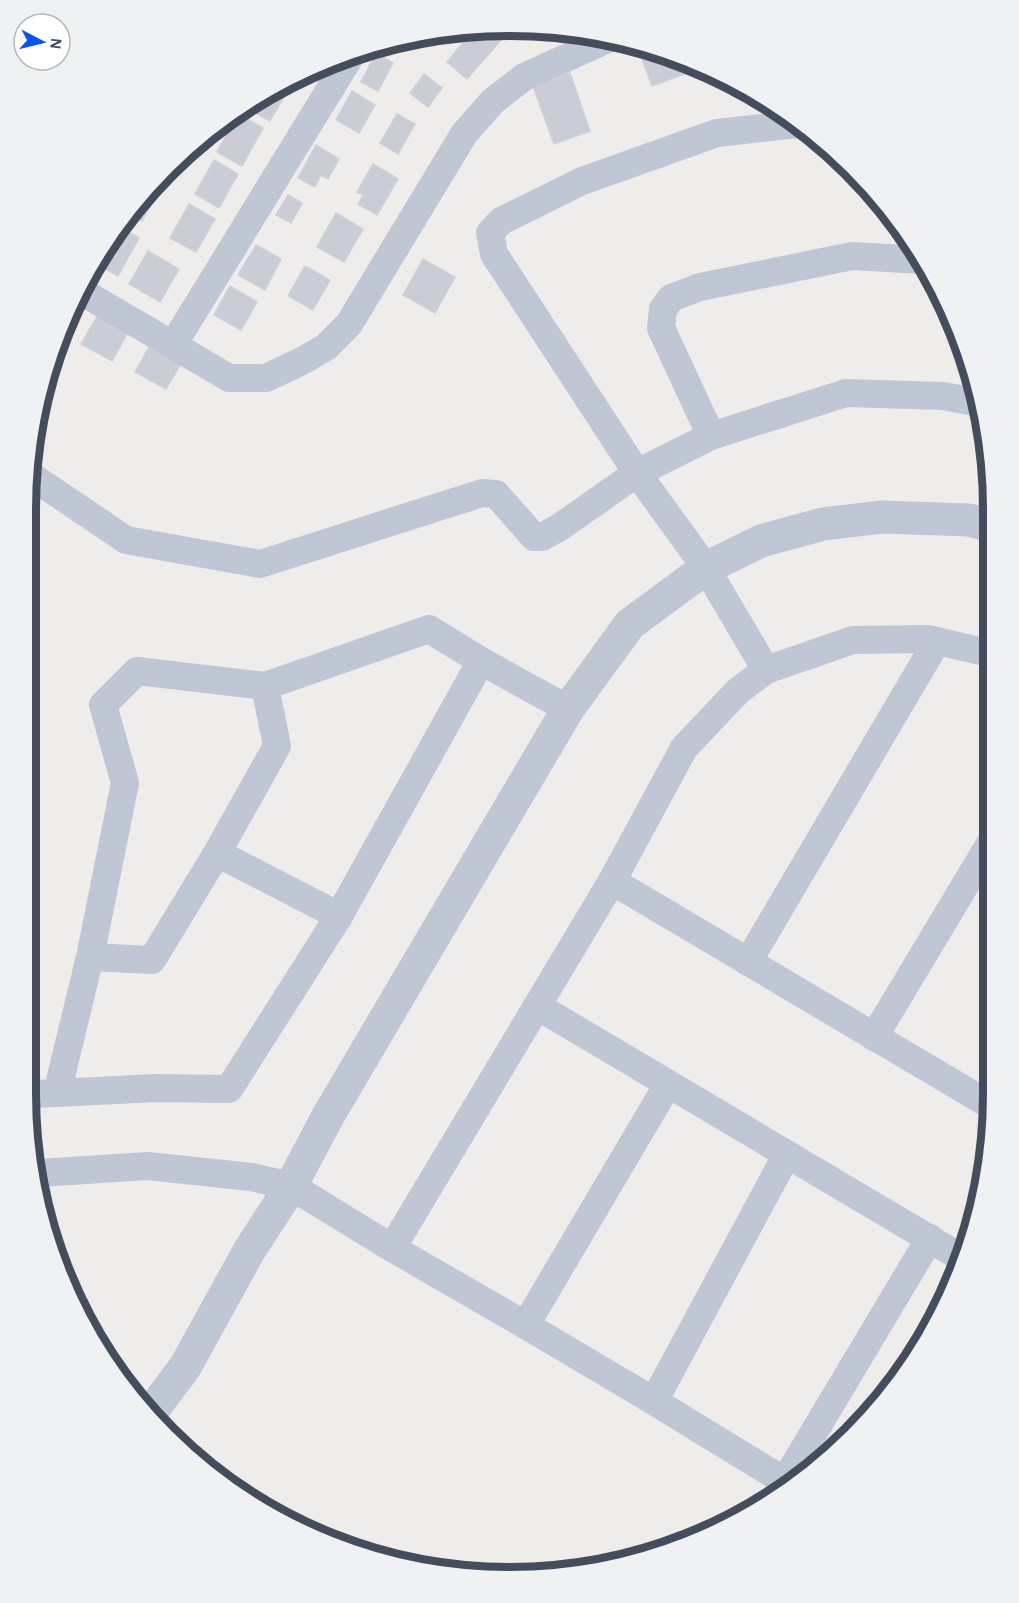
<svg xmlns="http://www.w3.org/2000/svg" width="1019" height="1603" font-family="'Alegreya Sans',sans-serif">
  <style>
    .building { fill: #cacdd5; stroke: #cfd1d9; stroke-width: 1.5 }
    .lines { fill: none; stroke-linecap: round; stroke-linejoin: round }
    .minor { stroke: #bec7d3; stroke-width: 28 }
    .tertiary { stroke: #bec7d3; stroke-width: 33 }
    .rim { fill: none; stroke: #434d5b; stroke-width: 8 }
  </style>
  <rect width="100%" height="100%" fill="#efecec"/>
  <g class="building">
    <polygon points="476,27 485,27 501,40 467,79 447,62"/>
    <polygon points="412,37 408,45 399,40"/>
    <polygon points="637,45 665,51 682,59 687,73 652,86"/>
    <polygon points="376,53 393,63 378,91 361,82"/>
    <polygon points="570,73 590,131 554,144 533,86"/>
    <polygon points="424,74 442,88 428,107 410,93"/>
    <polygon points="282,84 289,88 270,121 245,107"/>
    <polygon points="352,91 375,105 359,133 336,120"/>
    <polygon points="238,114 263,128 242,166 217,152"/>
    <polygon points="397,114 415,124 398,154 380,143"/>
    <polygon points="316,145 339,159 328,179 321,175 315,187 298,178"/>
    <polygon points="214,160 238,174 219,208 195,194"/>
    <polygon points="373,164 398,179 377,215 358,204 363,195 357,192"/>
    <polygon points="153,183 161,187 142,221 130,214 145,191"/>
    <polygon points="288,195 302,203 291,223 276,215"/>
    <polygon points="189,204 215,219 196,252 170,238"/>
    <polygon points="336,213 363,229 344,262 317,247"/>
    <polygon points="121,227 139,238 118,276 96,264"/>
    <polygon points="256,245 281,259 265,290 238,275"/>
    <polygon points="148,251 179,269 160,302 129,284"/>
    <polygon points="423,259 455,277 435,313 403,295"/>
    <polygon points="305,266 330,280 313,310 288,296"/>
    <polygon points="230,286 257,302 241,330 214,315"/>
    <polygon points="98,315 128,332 112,361 81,344"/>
    <polygon points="152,342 183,360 166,389 135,372"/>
  </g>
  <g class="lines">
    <g class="minor">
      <polyline points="79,290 229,378 266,378 302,361 326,347 349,324 464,134 493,101 524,77 610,38"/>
      <polyline points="173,345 351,55"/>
      <polyline points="711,436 661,328 663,309 671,298 700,287 852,256 922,260"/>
      <polyline points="30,475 126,540 260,564 482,493 496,494 534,537 542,537 560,527 637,473 711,436 846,393 943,396 980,403"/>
      <polyline points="766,670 706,568 637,473 494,254 490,233 501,221 582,181 717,133 798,124"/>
      <polyline points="217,853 277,746 265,686"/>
      <polyline points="612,881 990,1105"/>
      <polyline points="90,957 152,960 217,853 339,916"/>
      <polyline points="748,962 937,641"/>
      <polyline points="537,1006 962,1258"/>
      <polyline points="874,1037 991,842"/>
      <polyline points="668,1084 531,1316 527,1326 647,1397 659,1392 787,1154"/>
      <polyline points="57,1093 155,1088 229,1089 339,916 481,661"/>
      <polyline points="26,1094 57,1093 90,957 125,783 103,705 137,671 265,686 429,629 481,661 568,709"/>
      <polyline points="39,1173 148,1166 251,1177 291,1186 392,1248 527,1326"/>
      <polyline points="392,1248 612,881 684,748 738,691 766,670 853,640 929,639 992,654"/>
      <polyline points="647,1397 791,1485"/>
      <polyline points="791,1485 789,1474 930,1238"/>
    </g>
    <polyline class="tertiary" points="152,1411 185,1367 249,1251 291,1186 328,1116 568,709 630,624 706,568 761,541 823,524 882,517 969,520 992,526"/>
  </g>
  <path d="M0 0H1019V1603H0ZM509 36H510A473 473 0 0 1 983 509V1094A473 473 0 0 1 510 1567H509A473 473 0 0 1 36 1094V509A473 473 0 0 1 509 36Z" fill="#f0f1f2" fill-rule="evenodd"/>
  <path class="rim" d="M509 36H510A473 473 0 0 1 983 509V1094A473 473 0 0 1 510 1567H509A473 473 0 0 1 36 1094V509A473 473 0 0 1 509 36Z"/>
  <g transform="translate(42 42) rotate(97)"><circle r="28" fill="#ffffff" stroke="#b4b8bd" stroke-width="1.5"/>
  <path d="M0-4.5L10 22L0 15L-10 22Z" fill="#0755ed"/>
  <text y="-9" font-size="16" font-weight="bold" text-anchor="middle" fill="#434d5b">N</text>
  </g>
</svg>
